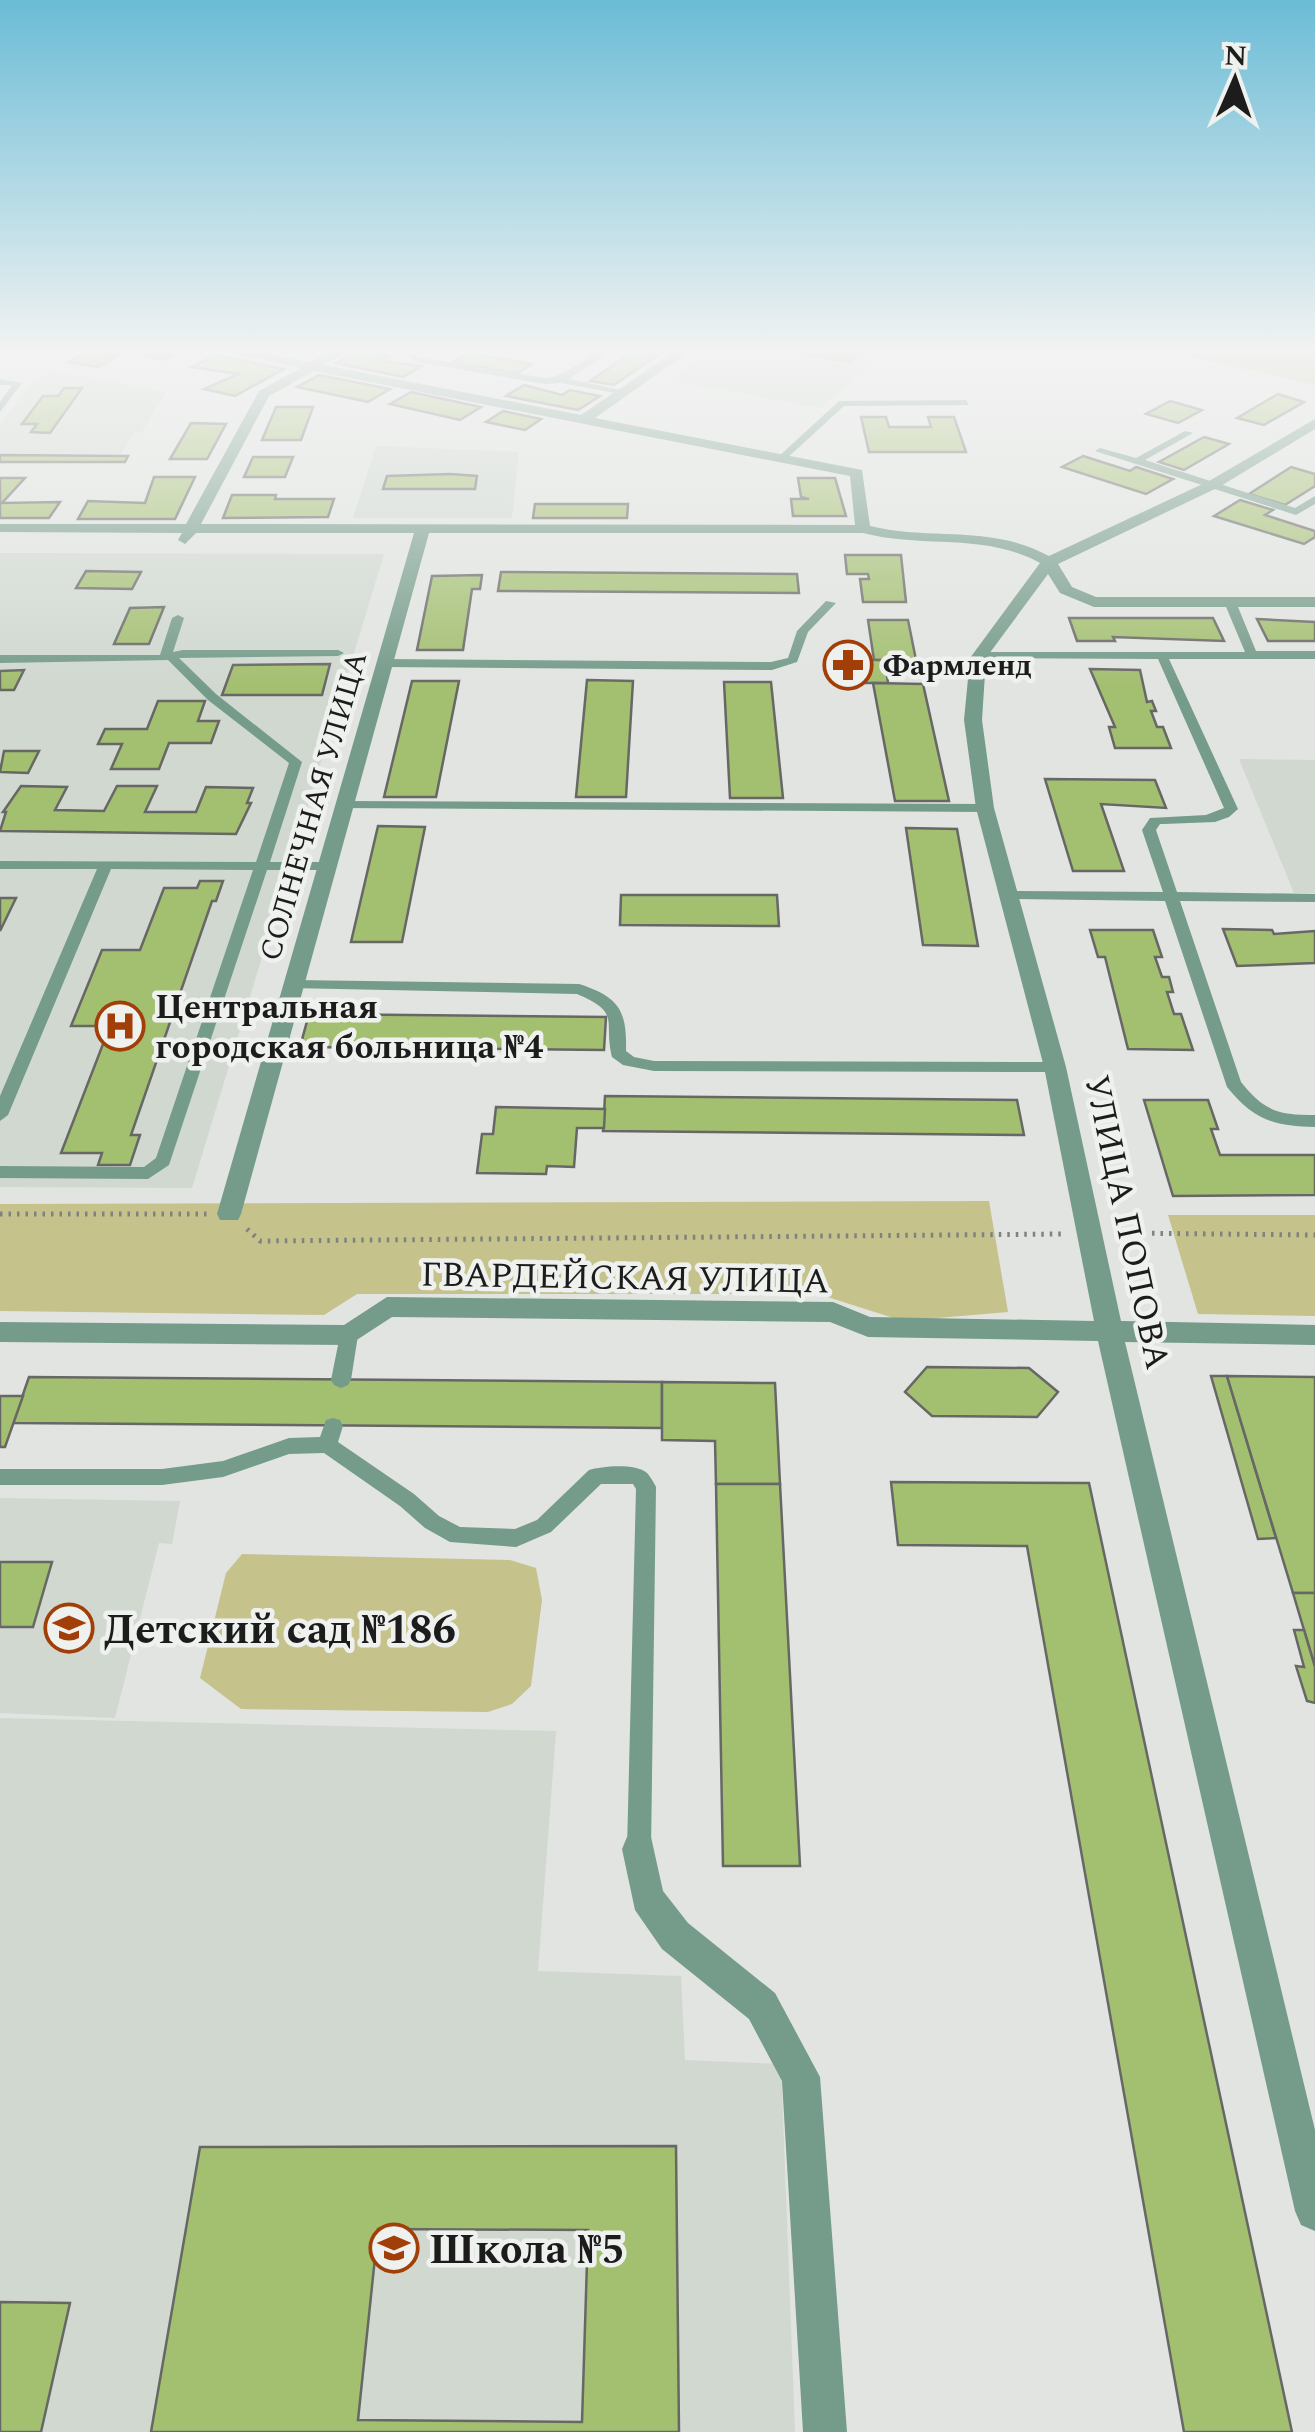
<svg xmlns="http://www.w3.org/2000/svg" width="1315" height="2432" font-family="Spectral,serif">
  <style>
    .built { fill: #d0d8d0 }
    .green { fill: #c6c28b }
    .building { fill: #a3bf70; stroke: #676865; stroke-width: 2.5; fill-rule: evenodd }
    .lines { fill: none; stroke-linecap: round; stroke-linejoin: round }
    .path { stroke: #808280; stroke-width: 5; stroke-dasharray: 2.5 6; stroke-linecap: butt }
    .service { fill: #759b8a; fill-rule: evenodd }
    .minor { fill: #759b8a; fill-rule: evenodd }
    .labels { text-anchor: middle; stroke-width: 9; stroke-linejoin: round; paint-order: stroke }
    .far-poi-label { font-size: 30px; font-weight: bold; fill: #1b1c1b; stroke: #eef1ee; text-anchor: start }
    .far-street-label { font-size: 30px; fill: #1b1c1b; stroke: #eef1ee }
    .poi-label { font-size: 35px; font-weight: bold; fill: #1b1c1b; stroke: #eef1ee; text-anchor: start }
    .street-label { font-size: 35px; fill: #1b1c1b; stroke: #eef1ee }
    .near-poi-label { font-size: 42px; font-weight: bold; fill: #1b1c1b; stroke: #eef1ee; text-anchor: start }
  </style>
  <rect width="100%" height="100%" fill="#e1e4e1"/>
  <g class="built">
    <polygon points="713,348 891,348 820,408 669,380"/>
    <polygon points="52,371 166,392 141,433 134,433 121,454 0,454 0,424 34,380"/>
    <polygon points="376,446 519,452 512,518 353,518"/>
    <polygon points="0,553 384,554 192,1188 0,1187"/>
    <polygon points="1239,759 1315,760 1315,893 1294,893"/>
    <polygon points="0,1498 180,1501 172,1544 159,1543 115,1718 0,1713"/>
    <polygon points="0,1718 556,1731 538,1971 681,1976 685,2060 781,2064 795,2432 0,2432"/>
  </g>
  <g class="green">
    <polygon points="1121,348 1315,348 1315,385 1166,351"/>
    <polygon points="989,1201 1008,1312 903,1321 818,1294 357,1294 324,1315 0,1311 0,1204"/>
    <polygon points="1168,1215 1315,1215 1315,1316 1198,1314"/>
    <polygon points="242,1554 510,1560 536,1568 542,1600 531,1686 512,1704 488,1712 241,1709 200,1678 226,1573"/>
  </g>
  <g class="building">
    <polygon points="96,348 179,348 185,349 164,360 125,351 98,367 68,362"/>
    <polygon points="764,348 834,348 861,352 849,362"/>
    <polygon points="361,350 391,356 382,361 422,366 403,377 336,363"/>
    <polygon points="634,351 658,355 614,385 590,381"/>
    <polygon points="470,353 532,364 516,374 453,362"/>
    <polygon points="215,355 284,369 235,396 204,389 238,374 192,367"/>
    <polygon points="319,375 390,389 368,402 297,387"/>
    <polygon points="524,385 562,395 570,390 600,396 578,410 506,396"/>
    <polygon points="64,388 82,388 50,433 31,432 37,424 22,424 43,396 58,396"/>
    <polygon points="411,392 481,407 460,420 390,404"/>
    <polygon points="1278,394 1304,402 1264,425 1237,418"/>
    <polygon points="1170,401 1202,410 1178,423 1146,414"/>
    <polygon points="276,407 313,407 301,440 262,440"/>
    <polygon points="503,411 541,419 525,430 486,422"/>
    <polygon points="861,417 886,417 889,427 931,427 928,417 954,417 966,452 869,452"/>
    <polygon points="191,423 226,424 207,459 170,459"/>
    <polygon points="1204,437 1229,444 1184,470 1159,462"/>
    <polygon points="0,455 128,456 125,462 0,462"/>
    <polygon points="1083,456 1130,471 1136,467 1173,479 1146,494 1062,467"/>
    <polygon points="253,457 293,457 285,477 244,477"/>
    <polygon points="1291,467 1315,474 1315,486 1285,505 1249,494"/>
    <polygon points="451,474 477,476 475,489 383,489 387,476"/>
    <polygon points="154,477 195,477 175,519 78,519 88,501 145,503"/>
    <polygon points="0,478 25,478 2,503 60,502 49,518 0,518"/>
    <polygon points="798,478 835,478 846,516 793,516 791,499 809,499 801,497"/>
    <polygon points="232,495 276,495 275,499 334,499 328,517 223,518"/>
    <polygon points="1240,500 1273,510 1265,515 1315,531 1315,537 1304,544 1214,516"/>
    <polygon points="535,504 628,504 627,518 533,518"/>
    <polygon points="845,555 901,555 906,602 863,602 860,579 869,579 868,574 847,574"/>
    <polygon points="86,571 141,572 132,589 76,588"/>
    <polygon points="501,572 797,574 799,593 498,591"/>
    <polygon points="482,575 480,589 472,589 463,650 417,650 432,576"/>
    <polygon points="164,607 149,644 114,644 130,608"/>
    <polygon points="1069,618 1213,618 1224,641 1113,637 1115,641 1077,641"/>
    <polygon points="1257,619 1315,622 1315,641 1268,641"/>
    <polygon points="868,620 908,620 916,660 874,660"/>
    <polygon points="838,660 885,660 888,683 841,683"/>
    <polygon points="330,664 322,695 222,695 233,665"/>
    <polygon points="1090,669 1140,670 1147,702 1152,701 1156,711 1151,711 1157,727 1163,727 1171,748 1115,748 1109,727 1115,727"/>
    <polygon points="24,670 14,690 0,690 0,671"/>
    <polygon points="587,680 633,681 626,797 576,797"/>
    <polygon points="412,681 459,681 436,797 384,797"/>
    <polygon points="724,682 771,682 783,798 730,798"/>
    <polygon points="873,683 923,684 949,801 895,801"/>
    <polygon points="158,701 205,701 198,721 219,721 211,743 169,743 159,769 111,769 122,744 98,744 105,729 147,729"/>
    <polygon points="4,751 39,751 28,773 0,772"/>
    <polygon points="1045,779 1155,780 1166,808 1101,804 1124,871 1073,871"/>
    <polygon points="21,786 67,787 55,810 104,811 117,786 157,786 145,812 196,812 206,787 253,788 247,803 251,803 236,834 0,831 6,812 3,812"/>
    <polygon points="378,826 425,827 402,942 351,942"/>
    <polygon points="906,828 957,829 978,946 923,945"/>
    <polygon points="200,881 223,881 216,901 212,901 131,1135 140,1135 130,1165 98,1165 102,1153 61,1153 110,1026 71,1026 102,950 140,950 164,888 197,888"/>
    <polygon points="621,895 777,895 779,926 620,925"/>
    <polygon points="0,898 16,898 0,931"/>
    <polygon points="1223,929 1272,930 1274,934 1315,931 1315,963 1237,966"/>
    <polygon points="1090,930 1153,930 1162,957 1155,957 1162,977 1169,977 1173,992 1167,992 1174,1014 1181,1014 1193,1050 1128,1049 1105,957 1098,957"/>
    <polygon points="309,1014 606,1017 604,1050 300,1047"/>
    <polygon points="605,1096 1017,1100 1024,1135 603,1131"/>
    <polygon points="1144,1100 1208,1100 1218,1129 1211,1129 1220,1155 1315,1155 1315,1195 1173,1196"/>
    <polygon points="496,1107 605,1109 604,1128 577,1128 574,1167 547,1166 546,1174 477,1173 482,1134 493,1134"/>
    <polygon points="927,1367 1029,1368 1058,1392 1037,1417 932,1416 905,1392"/>
    <polygon points="1211,1376 1227,1376 1276,1538 1258,1539"/>
    <polygon points="1227,1376 1315,1377 1315,1593 1293,1593"/>
    <polygon points="29,1377 662,1382 662,1428 13,1423"/>
    <polygon points="662,1382 775,1383 780,1484 716,1484 715,1441 662,1440"/>
    <polygon points="0,1396 23,1396 5,1447 0,1447"/>
    <polygon points="891,1482 1089,1483 1292,2432 1184,2432 1027,1546 898,1545"/>
    <polygon points="716,1484 780,1484 800,1866 723,1866"/>
    <polygon points="0,1562 52,1562 33,1627 0,1627"/>
    <polygon points="1293,1593 1315,1593 1315,1667"/>
    <polygon points="1294,1630 1304,1630 1315,1667 1315,1703 1307,1701 1296,1666 1304,1667"/>
    <path d="M676 2146 679 2432H151L200 2147ZM378 2229 588 2230 582 2422 358 2420Z"/>
    <polygon points="0,2302 70,2303 41,2432 0,2432"/>
  </g>
  <g class="lines">
    <g class="path">
      <polyline points="0,1214 207,1214"/>
      <polyline points="247,1229 260,1241 1062,1234"/>
      <polyline points="1118,1233 1315,1235"/>
    </g>
    <g class="service">
      <path d="M408 348H416L413 353 419 357 545 378C572 377 589 348 615 348L569 379 630 392 626 395 561 383 545 384 416 362 404 353Z"/>
      <polygon points="0,379 22,383 0,412 0,402 12,385 0,385"/>
      <polygon points="966,400 969,405 844,406 785,460 777,458 839,401"/>
      <polygon points="1185,431 1193,433 1145,460 1295,508 1315,496 1315,504 1296,515 1095,451 1100,448 1136,458"/>
      <path d="M1230 599 1236 602 1256 651H1315V659H1169L1238 809 1229 817 1215 822 1164 824H1160L1156 830 1177 892 1315 894V902L1180 901 1241 1082C1264 1111 1278 1115 1315 1115V1127C1273 1126 1254 1120 1227 1087L1165 901 1009 899 1002 895 1009 891 1163 892 1142 830 1150 818 1206 815 1224 808 1158 659 981 658 975 654 977 652H1245L1224 602Z"/>
      <polygon points="826,601 836,603 808,632 797,662 772,670 385,667 379,663 385,659 771,662 788,658 797,631"/>
      <polygon points="178,615 184,618 173,652 183,650 338,650 344,653 338,656 179,658 216,694 302,762 270,862 328,862 335,866 328,870 267,870 169,1165 148,1179 0,1178 0,1166 144,1167 156,1158 253,870 111,869 8,1115 0,1121 0,1096 97,869 0,869 0,861 256,862 289,763 208,700 168,660 0,663 0,655 160,655 172,618"/>
      <polygon points="345,801 985,804 992,808 985,812 340,808 340,802"/>
      <path d="M294 980 579 984C619 997 627 1010 626 1051L634 1057 654 1061 1055 1062 1063 1067 1055 1072 654 1071 623 1065 612 1057C603 1020 622 1013 577 994L289 988 286 985 289 982Z"/>
      <polygon points="349,1328 356,1330 358,1335 351,1380 348,1385 341,1388 334,1385 331,1380 340,1335 342,1330"/>
      <path d="M333 1418 340 1420 343 1426 338 1442 414 1494 439 1516 460 1527 515 1529 537 1520 589 1470C602 1466 636 1463 647 1473 650 1476 654 1483 656 1487L651 1849 648 1857 639 1861 630 1857 627 1849 636 1489 633 1484H601L551 1532 516 1547 450 1542 425 1528 400 1506 324 1453 289 1454 223 1477 162 1485H0V1469H162L223 1461 289 1438 320 1437 326 1420Z"/>
    </g>
    <g class="minor">
      <path d="M212 348H236L311 362 337 348H351L324 365 581 415 680 348H694L595 418 862 470 870 526C932 541 990 524 1049 556L1209 481 1315 419V429L1219 487 1058 564 1072 587 1096 597H1315V607H1094L1060 593 1048 574 986 658 982 720 994 808 1066 1067 1121 1321 1315 1325V1345L1125 1342 1315 2130V2231L1301 2225 1295 2211 1098 1341 868 1337 830 1322 392 1317 349 1345 0 1342V1322L344 1325 387 1297 833 1302 870 1317 1094 1321 1044 1067 976 808 964 720 970 658 1040 563C983 532 925 549 863 533H429L241 1214 238 1220H220L217 1214 414 533H196L185 544 178 540 182 533 0 532V524H186L259 391 301 368ZM314 371 850 476 855 525 201 524 269 396Z"/>
      <polygon points="639,1832 651,1837 663,1891 688,1923 775,1993 820,2077 847,2432 803,2432 782,2081 749,2019 662,1949 635,1910 622,1849 627,1837"/>
    </g>
  </g>
  <linearGradient id="sky" x2="0" y2="1"><stop stop-color="#6bbcd6"/><stop offset="0.51" stop-color="#f2f3f2"/><stop offset="1" stop-color="#f2f3f2" stop-opacity="0"/></linearGradient>
  <rect width="1315" height="688" fill="url(#sky)"/>
  <defs>
    <g id="pharmacy-ring" transform="scale(2.5)"><circle r="9.5" fill="#eef1ee" stroke="#a23f08" stroke-width="1.5"/><path d="M-2-6h4v4h4v4h-4v4h-4v-4h-4v-4h4Z" fill="#a23f08"/></g>
    <g id="hospital-ring" transform="scale(2.5)"><circle r="9.5" fill="#eef1ee" stroke="#a23f08" stroke-width="1.5"/><path d="M-5-5h3v3.5h4V-5h3V5h-3V1.5h-4V5h-3Z" fill="#a23f08"/></g>
    <g id="school-ring" transform="scale(2.5)"><circle r="9.5" fill="#eef1ee" stroke="#a23f08" stroke-width="1.5"/><path d="M0-5L7-2L0 1L-7-2ZM-4 1L0 2.5L4 1V4Q0 6-4 4Z" fill="#a23f08"/></g>
  </defs>
  <g fill-rule="evenodd">
    <use href="#pharmacy-ring" x="848" y="665"/>
    <use href="#hospital-ring" x="120" y="1026"/>
    <use href="#school-ring" x="69" y="1628"/>
    <use href="#school-ring" x="394" y="2248"/>
  </g>
  <g class="labels">
    <g class="far-poi-label">
      <text x="883" y="675">Фармленд</text>
    </g>
    <g class="far-street-label">
      <text transform="translate(313 806) rotate(-74)" y="10">СОЛНЕЧНАЯ УЛИЦА</text>
    </g>
    <g class="poi-label">
      <text x="155" y="1018">Центральная<tspan x="155" dy="40">городская больница №4</tspan></text>
    </g>
    <g class="street-label">
      <text transform="translate(1128 1222) rotate(78)" y="12">УЛИЦА ПОПОВА</text>
      <text transform="translate(625 1277) rotate(1)" y="12">ГВАРДЕЙСКАЯ УЛИЦА</text>
    </g>
    <g class="near-poi-label">
      <text x="104" y="1643">Детский сад №186</text>
      <text x="429" y="2263">Школа №5</text>
    </g>
  </g>
  <g transform="translate(1235 80) rotate(2)" stroke="#eef1ee" stroke-width="8" paint-order="stroke">
  <path d="M0-8L18 38L0 25L-18 38Z" fill="#1b1c1b"/>
  <text y="-15" font-size="28" font-weight="bold" text-anchor="middle" fill="#1b1c1b">N</text>
  </g>
</svg>
